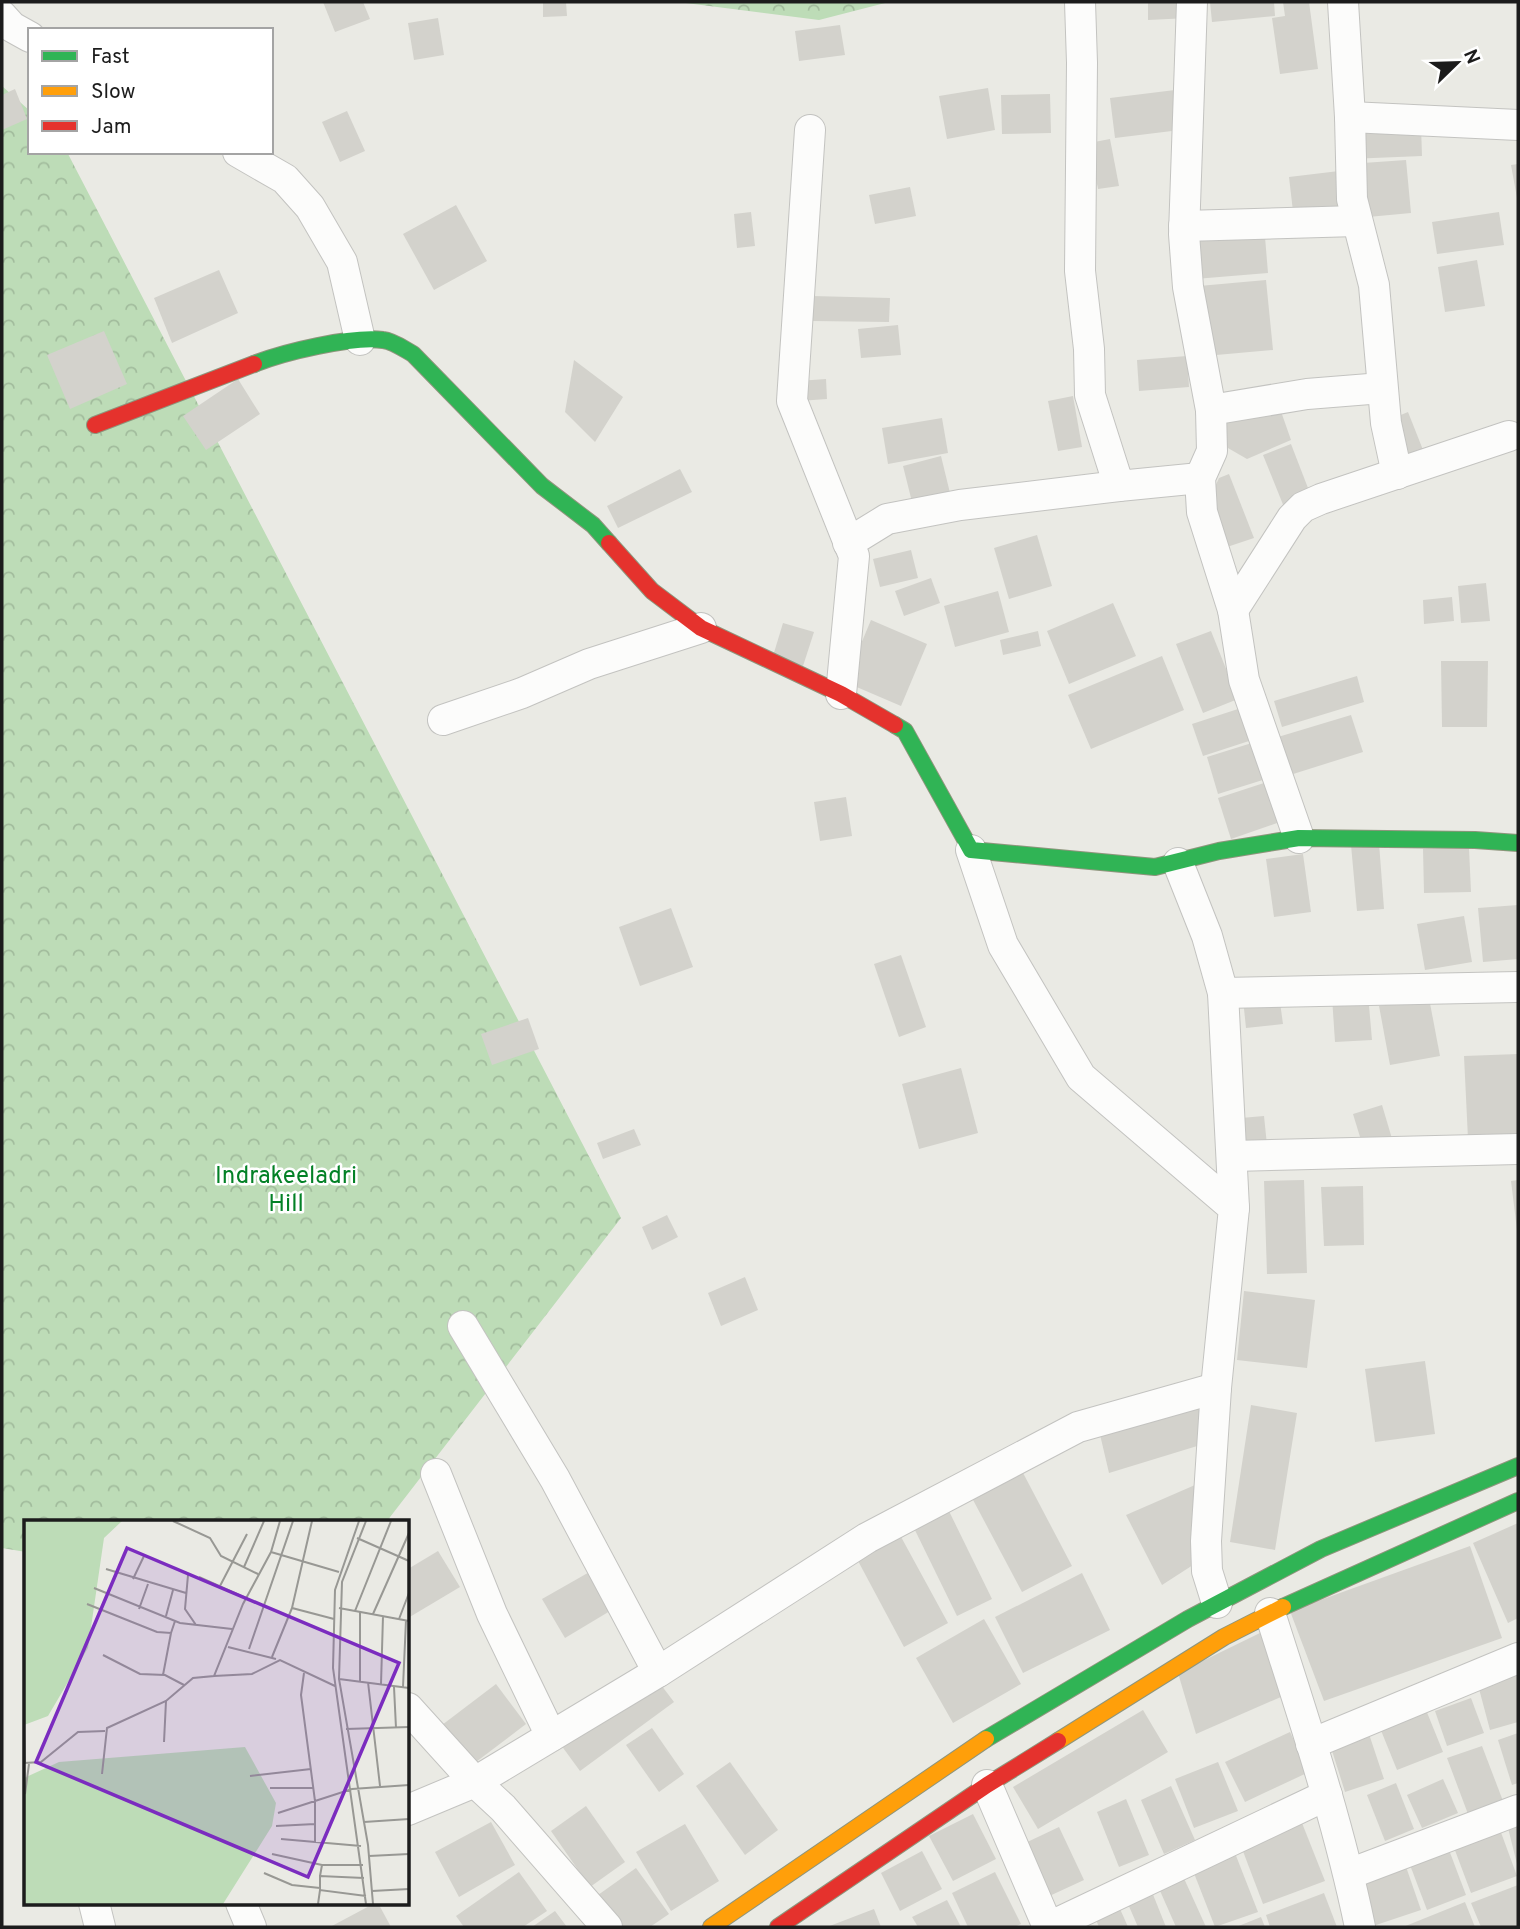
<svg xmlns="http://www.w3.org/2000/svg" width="1520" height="1929" font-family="Overpass,sans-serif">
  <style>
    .forest { fill: url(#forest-crowns) }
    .building { fill: #d3d2cc }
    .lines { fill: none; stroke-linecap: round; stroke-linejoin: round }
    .street-casing { stroke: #c3c3c0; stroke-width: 32 }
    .fast-casing { stroke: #8e957c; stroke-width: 18 }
    .slow-casing { stroke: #8e957c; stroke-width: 18 }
    .jam-casing { stroke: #8e957c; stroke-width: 18 }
    .street { stroke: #fcfcfb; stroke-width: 30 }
    .fast { stroke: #30b455; stroke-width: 16 }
    .slow { stroke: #ff9f0a; stroke-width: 16 }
    .jam { stroke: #e5322d; stroke-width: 16 }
    .labels { text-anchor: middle; stroke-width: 5; stroke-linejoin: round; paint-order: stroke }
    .park-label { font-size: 24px; fill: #038126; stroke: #fff }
    .inset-road { fill: none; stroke: #989894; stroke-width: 2 }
    .view { fill: #7b2cbf; fill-opacity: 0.15; stroke: #7b2cbf; stroke-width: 3.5 }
    .inset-edge { fill: none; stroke: #1c1c1c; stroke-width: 3.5 }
  </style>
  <defs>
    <pattern id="forest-crowns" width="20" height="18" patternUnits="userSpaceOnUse" patternTransform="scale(1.75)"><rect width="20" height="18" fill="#bddcb7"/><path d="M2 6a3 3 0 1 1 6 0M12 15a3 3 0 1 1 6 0" fill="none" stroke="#a2bc9d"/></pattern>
  </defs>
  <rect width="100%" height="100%" fill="#eaeae4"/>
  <g class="forest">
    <polygon points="678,2 889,2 819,20"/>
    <polygon points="2,86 30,111 30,152 67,152 621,1218 387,1521 26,1521 26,1552 2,1548"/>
  </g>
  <g class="building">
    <polygon points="323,2 363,2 370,19 335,32"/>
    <polygon points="543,2 566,2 567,16 543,17"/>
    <polygon points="1148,2 1188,2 1189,18 1148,20"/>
    <polygon points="1210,2 1274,2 1275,16 1212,22"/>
    <polygon points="1283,2 1309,2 1318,69 1280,74 1272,18 1285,16"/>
    <polygon points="438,18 444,55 414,60 408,23"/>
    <polygon points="840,25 845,55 799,61 795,31"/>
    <polygon points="988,88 995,130 947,139 939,96"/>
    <polygon points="15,89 27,119 2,130 2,95"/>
    <polygon points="1175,90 1180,130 1115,138 1110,98"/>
    <polygon points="1050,94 1051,133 1002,134 1001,95"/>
    <polygon points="347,111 365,151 340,162 322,122"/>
    <polygon points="1421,126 1422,156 1349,159 1348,128"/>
    <polygon points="1110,139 1119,186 1098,189 1089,143"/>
    <polygon points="1406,160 1411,213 1368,217 1363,163"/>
    <polygon points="1518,164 1518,198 1517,198 1511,165"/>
    <polygon points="1339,171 1344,213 1294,220 1289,177"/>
    <polygon points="910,187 916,216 875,224 869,195"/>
    <polygon points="456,205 487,261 434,290 403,234"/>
    <polygon points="751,212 755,246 737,248 734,214"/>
    <polygon points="1499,212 1504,245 1437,254 1432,222"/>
    <polygon points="1264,225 1268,273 1195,279 1191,231"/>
    <polygon points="1477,260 1485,306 1445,312 1438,267"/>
    <polygon points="219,270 238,313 172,343 154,298"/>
    <polygon points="1266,280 1273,350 1205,356 1199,286"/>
    <polygon points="812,296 890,298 889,322 812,321"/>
    <polygon points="898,325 901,355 861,358 858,329"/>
    <polygon points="104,331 127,384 70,409 47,355"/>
    <polygon points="1187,356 1189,387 1139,391 1137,360"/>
    <polygon points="574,360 623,397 595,442 565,412"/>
    <polygon points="238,379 260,414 206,450 183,416"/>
    <polygon points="826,379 827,399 799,401 798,381"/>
    <polygon points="1073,396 1082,447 1058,451 1048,401"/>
    <polygon points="1277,400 1291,440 1247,459 1221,444 1217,411"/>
    <polygon points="1408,412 1427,460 1397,472 1379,424"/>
    <polygon points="942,418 948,453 888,464 882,428"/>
    <polygon points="1291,444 1313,501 1286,512 1263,455"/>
    <polygon points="941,456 950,493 912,502 903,466"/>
    <polygon points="680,469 692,492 618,528 607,506"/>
    <polygon points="1229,474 1254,538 1227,547 1209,500 1219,478"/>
    <polygon points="1037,535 1052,586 1009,599 994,548"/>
    <polygon points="911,550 918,578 880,587 873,559"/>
    <polygon points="931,578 940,603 904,616 895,591"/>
    <polygon points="1486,583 1490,621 1461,623 1458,586"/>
    <polygon points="998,591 1009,632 955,647 944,606"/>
    <polygon points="1452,597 1454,621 1424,624 1423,600"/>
    <polygon points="1113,603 1136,656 1069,684 1047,631"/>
    <polygon points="871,620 927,644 901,706 845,682"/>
    <polygon points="783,623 814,632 803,666 773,656"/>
    <polygon points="1038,631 1041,646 1003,655 1000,640"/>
    <polygon points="1211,631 1238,699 1203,713 1176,644"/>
    <polygon points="1162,656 1184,710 1091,749 1068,695"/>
    <polygon points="1441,661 1488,661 1487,727 1442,727"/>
    <polygon points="1357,676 1364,702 1282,727 1274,701"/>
    <polygon points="1238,709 1249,741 1203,756 1192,724"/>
    <polygon points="1351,715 1363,752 1290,775 1278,737"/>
    <polygon points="1255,742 1266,779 1218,794 1207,757"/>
    <polygon points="1267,782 1280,822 1231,839 1218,798"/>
    <polygon points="846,797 852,836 820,841 814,802"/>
    <polygon points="1379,843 1384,909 1357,911 1351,845"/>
    <polygon points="1469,848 1471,892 1424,893 1423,849"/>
    <polygon points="1303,854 1311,912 1274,917 1266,859"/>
    <polygon points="1518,905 1518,959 1483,962 1478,908"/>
    <polygon points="671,908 693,967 640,986 619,927"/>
    <polygon points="1464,916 1472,962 1425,970 1417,924"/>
    <polygon points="901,955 926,1027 899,1037 874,964"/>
    <polygon points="1368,994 1372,1040 1335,1042 1332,997"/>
    <polygon points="1279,995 1283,1024 1246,1028 1243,999"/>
    <polygon points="1429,998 1440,1056 1390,1065 1379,1006"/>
    <polygon points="528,1018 539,1049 492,1065 481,1034"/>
    <polygon points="1518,1054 1518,1137 1468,1139 1464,1056"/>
    <polygon points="961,1068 978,1133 919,1149 902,1084"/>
    <polygon points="1382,1105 1393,1142 1364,1150 1353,1114"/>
    <polygon points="1264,1116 1267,1145 1244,1147 1241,1118"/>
    <polygon points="634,1129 641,1145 603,1159 597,1143"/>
    <polygon points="1304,1180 1307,1273 1267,1274 1264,1181"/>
    <polygon points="1518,1180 1518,1230 1517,1230 1511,1181"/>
    <polygon points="1363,1186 1364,1245 1324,1246 1321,1187"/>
    <polygon points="667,1215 678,1237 652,1250 642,1227"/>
    <polygon points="745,1277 758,1310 721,1326 708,1293"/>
    <polygon points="1244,1291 1315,1300 1307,1368 1237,1360"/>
    <polygon points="1425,1361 1435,1434 1375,1442 1365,1369"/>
    <polygon points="1205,1401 1207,1443 1109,1473 1098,1426"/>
    <polygon points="1251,1405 1297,1413 1275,1550 1230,1542"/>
    <polygon points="1022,1471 1072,1566 1022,1592 972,1498"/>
    <polygon points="1195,1485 1193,1565 1162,1585 1126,1515"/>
    <polygon points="946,1505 992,1599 957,1616 911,1522"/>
    <polygon points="1518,1523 1518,1618 1508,1623 1473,1543"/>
    <polygon points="900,1535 948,1623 904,1647 857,1559"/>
    <polygon points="1470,1546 1502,1638 1324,1701 1290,1611"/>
    <polygon points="438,1551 460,1587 408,1618 408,1569"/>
    <polygon points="593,1570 615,1608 565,1638 542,1599"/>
    <polygon points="1082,1573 1110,1630 1023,1673 995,1617"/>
    <polygon points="984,1619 1021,1684 953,1723 916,1658"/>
    <polygon points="1262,1632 1290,1693 1196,1734 1178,1673"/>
    <polygon points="1518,1675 1518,1722 1490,1730 1478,1685"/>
    <polygon points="655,1677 674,1702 580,1771 561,1745"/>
    <polygon points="496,1684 526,1724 472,1765 442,1725"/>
    <polygon points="1471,1698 1484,1733 1447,1746 1435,1711"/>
    <polygon points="1424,1705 1443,1752 1397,1770 1378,1723"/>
    <polygon points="1143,1710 1168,1752 1038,1829 1013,1787"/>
    <polygon points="652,1728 684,1774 659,1792 626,1745"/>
    <polygon points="1367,1728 1384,1779 1345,1792 1329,1741"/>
    <polygon points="1290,1732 1309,1772 1245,1802 1225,1762"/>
    <polygon points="1518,1733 1518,1783 1512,1785 1498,1740"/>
    <polygon points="1482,1746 1503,1801 1468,1814 1447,1758"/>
    <polygon points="730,1762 778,1830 745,1855 696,1786"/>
    <polygon points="1218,1762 1238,1811 1194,1828 1175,1779"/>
    <polygon points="1443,1779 1458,1813 1422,1828 1407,1795"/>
    <polygon points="1396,1783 1414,1829 1385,1841 1367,1795"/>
    <polygon points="1171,1786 1195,1840 1164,1854 1141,1800"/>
    <polygon points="1126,1799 1149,1855 1119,1867 1097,1812"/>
    <polygon points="586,1806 625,1862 590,1887 551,1831"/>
    <polygon points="973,1814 996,1859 953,1881 929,1836"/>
    <polygon points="1518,1821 1518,1864 1517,1864 1507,1824"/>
    <polygon points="491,1822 515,1865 459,1897 435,1852"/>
    <polygon points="1302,1823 1325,1881 1263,1904 1241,1846"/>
    <polygon points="685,1824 719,1881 671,1911 636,1852"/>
    <polygon points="1059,1827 1084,1880 1045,1898 1021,1845"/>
    <polygon points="1499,1827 1517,1876 1471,1893 1453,1845"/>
    <polygon points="1446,1842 1466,1895 1427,1910 1407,1857"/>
    <polygon points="1233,1848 1258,1912 1215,1927 1190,1863"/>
    <polygon points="922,1851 942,1889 900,1911 881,1873"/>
    <polygon points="1404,1861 1421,1910 1376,1925 1360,1877"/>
    <polygon points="636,1868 669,1914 650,1927 621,1927 598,1895"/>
    <polygon points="519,1872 547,1911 523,1927 464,1927 456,1916"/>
    <polygon points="995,1872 1021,1924 1014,1927 968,1927 952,1893"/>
    <polygon points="1182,1874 1206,1927 1176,1927 1157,1884"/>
    <polygon points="1518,1885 1518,1927 1481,1927 1471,1903"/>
    <polygon points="1150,1887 1166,1927 1138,1927 1125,1897"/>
    <polygon points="1324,1893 1337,1927 1270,1927 1266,1915"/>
    <polygon points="947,1900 961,1927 918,1927 912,1917"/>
    <polygon points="1117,1902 1128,1927 1099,1927 1093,1913"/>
    <polygon points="1465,1902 1475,1927 1403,1927"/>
    <polygon points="375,1903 378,1903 391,1927 330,1927"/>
    <polygon points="874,1909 881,1927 827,1927"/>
    <polygon points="555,1911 567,1927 532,1927"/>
    <polygon points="1261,1917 1265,1927 1236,1927"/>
  </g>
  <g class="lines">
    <g class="street-casing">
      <g id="street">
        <polyline points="1080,2 1082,63 1080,271 1089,349 1090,395 1119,486 1200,478"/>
        <polyline points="1192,2 1184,234 1188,287 1211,410 1212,451 1200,478 1202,512 1233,610 1244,680 1299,838"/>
        <polyline points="1343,2 1350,117 1352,199 1374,285 1386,423 1397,474"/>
        <polyline points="2,16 12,27 30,37"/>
        <polyline points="1350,117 1518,125"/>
        <polyline points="810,130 792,401 854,556 841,694"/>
        <polyline points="238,152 285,179 310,207 342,262 360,340"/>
        <polyline points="1184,226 1357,221"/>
        <polyline points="1211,410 1307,394 1382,388"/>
        <polyline points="848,543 887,519 960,505 1119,486"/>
        <polyline points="1233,610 1292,518 1303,507 1321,499 1509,436"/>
        <polyline points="443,720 522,693 589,664 701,628"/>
        <polyline points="971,850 1003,945 1081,1077 1234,1208 1216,1388 1206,1541 1207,1571 1217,1603"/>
        <polyline points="1178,863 1207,936 1223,993 1234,1208"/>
        <polyline points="1223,993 1518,987"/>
        <polyline points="1232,1156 1518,1149"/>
        <polyline points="463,1326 555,1479 658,1672"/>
        <polyline points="436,1474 492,1614 551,1736"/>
        <path d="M1270 1613C1303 1717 1338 1820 1360 1927"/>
        <polyline points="408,1708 475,1782 503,1808 607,1927"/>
        <polyline points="1311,1744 1518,1658"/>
        <polyline points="987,1785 1048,1927"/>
        <polyline points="408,1810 475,1782 658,1672 867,1538 1078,1427 1216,1388"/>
        <polyline points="1349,1874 1518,1810"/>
        <polyline points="94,1903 100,1927"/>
        <polyline points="241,1903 251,1927"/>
        <polyline points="1049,1927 1327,1795"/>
      </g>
    </g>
    <g class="fast-casing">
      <g id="fast">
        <path d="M254 364C284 352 351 336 383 340 393 341 404 349 413 354L542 486 593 525 609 543"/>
        <polyline points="895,725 905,731 971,850 1155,867 1219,851 1299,838 1475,840 1518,843"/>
        <polyline points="1283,1607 1518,1501"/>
        <polyline points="986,1739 1188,1619 1321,1549 1518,1466"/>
      </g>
    </g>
    <g class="slow-casing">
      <g id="slow">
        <polyline points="1058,1741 1224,1637 1283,1607"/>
        <polyline points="711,1927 986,1739"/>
      </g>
    </g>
    <g class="jam-casing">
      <g id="jam">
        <polyline points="95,425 254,364"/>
        <polyline points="609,543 652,591 701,628 841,694 895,725"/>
        <polyline points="778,1927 987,1785 1058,1741"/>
      </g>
    </g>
    <use href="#street" class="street"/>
    <use href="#fast" class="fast"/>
    <use href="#slow" class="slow"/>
    <use href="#jam" class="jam"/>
  </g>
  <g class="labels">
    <g class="park-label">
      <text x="286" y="1183">Indrakeeladri<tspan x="286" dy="28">Hill</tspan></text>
    </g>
  </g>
  <g transform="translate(24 1520)">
    <rect width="385" height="385" fill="#eaeae4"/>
    <path d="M0 1H98L80 18 64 128 24 196 0 205ZM221 227 252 283 248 306 199 384H0V258L35 242Z" fill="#bddcb7"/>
    <path class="inset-road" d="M149 1 186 18 197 36 234 54M335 1 311 70 309 148 342 384M342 1 318 62 315 159 344 325 349 384M333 18 385 41M247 32 315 52M220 47 240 1M82 49 162 73M164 55 161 89 172 105M175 57 222 78M109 59 120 36M196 66 223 14M70 68 156 103 208 109M63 84 133 112 147 113 151 101M268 88 288 1M315 88 385 101M115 89 124 64M331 91 367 1M349 94 385 13M142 96 149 70M375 99 385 73M204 127 252 139M225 129 269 1M79 135 116 154 141 155 160 165M248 137 268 88 310 99M280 153 277 175 291 281V322M139 155 147 113M190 156 228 154 256 140 311 166M315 159 385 168M336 161V92M344 162 356 266M357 164 359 96M370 167 372 208M379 167 382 100M322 209 385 207M0 213 1 243M140 222 142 181M0 243 17 242 54 212 81 211M78 254 83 208 142 181 169 158 190 156 219 84 247 32 256 1M226 256 287 249M246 268H289M1 274 5 244M254 293 328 269 385 265M340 302 385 299M252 306 291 304M257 319 337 326M248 334 298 345M345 336 385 334M240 353 268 365 296 368M296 356 298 345H339M296 370V356L340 358M348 371 385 369M294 384 296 370 342 376"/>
    <path class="view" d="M103 28 375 143 284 357 12 242Z"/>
    <rect width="385" height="385" class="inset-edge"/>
  </g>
  <rect width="1520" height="1929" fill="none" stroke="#1c1c1c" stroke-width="7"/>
  <rect x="28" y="28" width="245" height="126" fill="#ffffff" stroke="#a4a4a4" stroke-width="2"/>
  <rect x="42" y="51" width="35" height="10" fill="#30b455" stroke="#a4a4a4" stroke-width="2"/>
  <text x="91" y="63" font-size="21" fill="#1c1c1c">Fast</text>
  <rect x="42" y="86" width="35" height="10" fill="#ff9f0a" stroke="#a4a4a4" stroke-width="2"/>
  <text x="91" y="98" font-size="21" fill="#1c1c1c">Slow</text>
  <rect x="42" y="121" width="35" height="10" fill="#e5322d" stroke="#a4a4a4" stroke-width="2"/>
  <text x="91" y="133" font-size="21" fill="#1c1c1c">Jam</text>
  <g transform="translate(1457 63) rotate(67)" stroke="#ffffff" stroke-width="5" paint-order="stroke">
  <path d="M0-5L12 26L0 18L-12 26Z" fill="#1c1c1c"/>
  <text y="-10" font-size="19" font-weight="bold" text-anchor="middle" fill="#1c1c1c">N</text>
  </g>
</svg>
